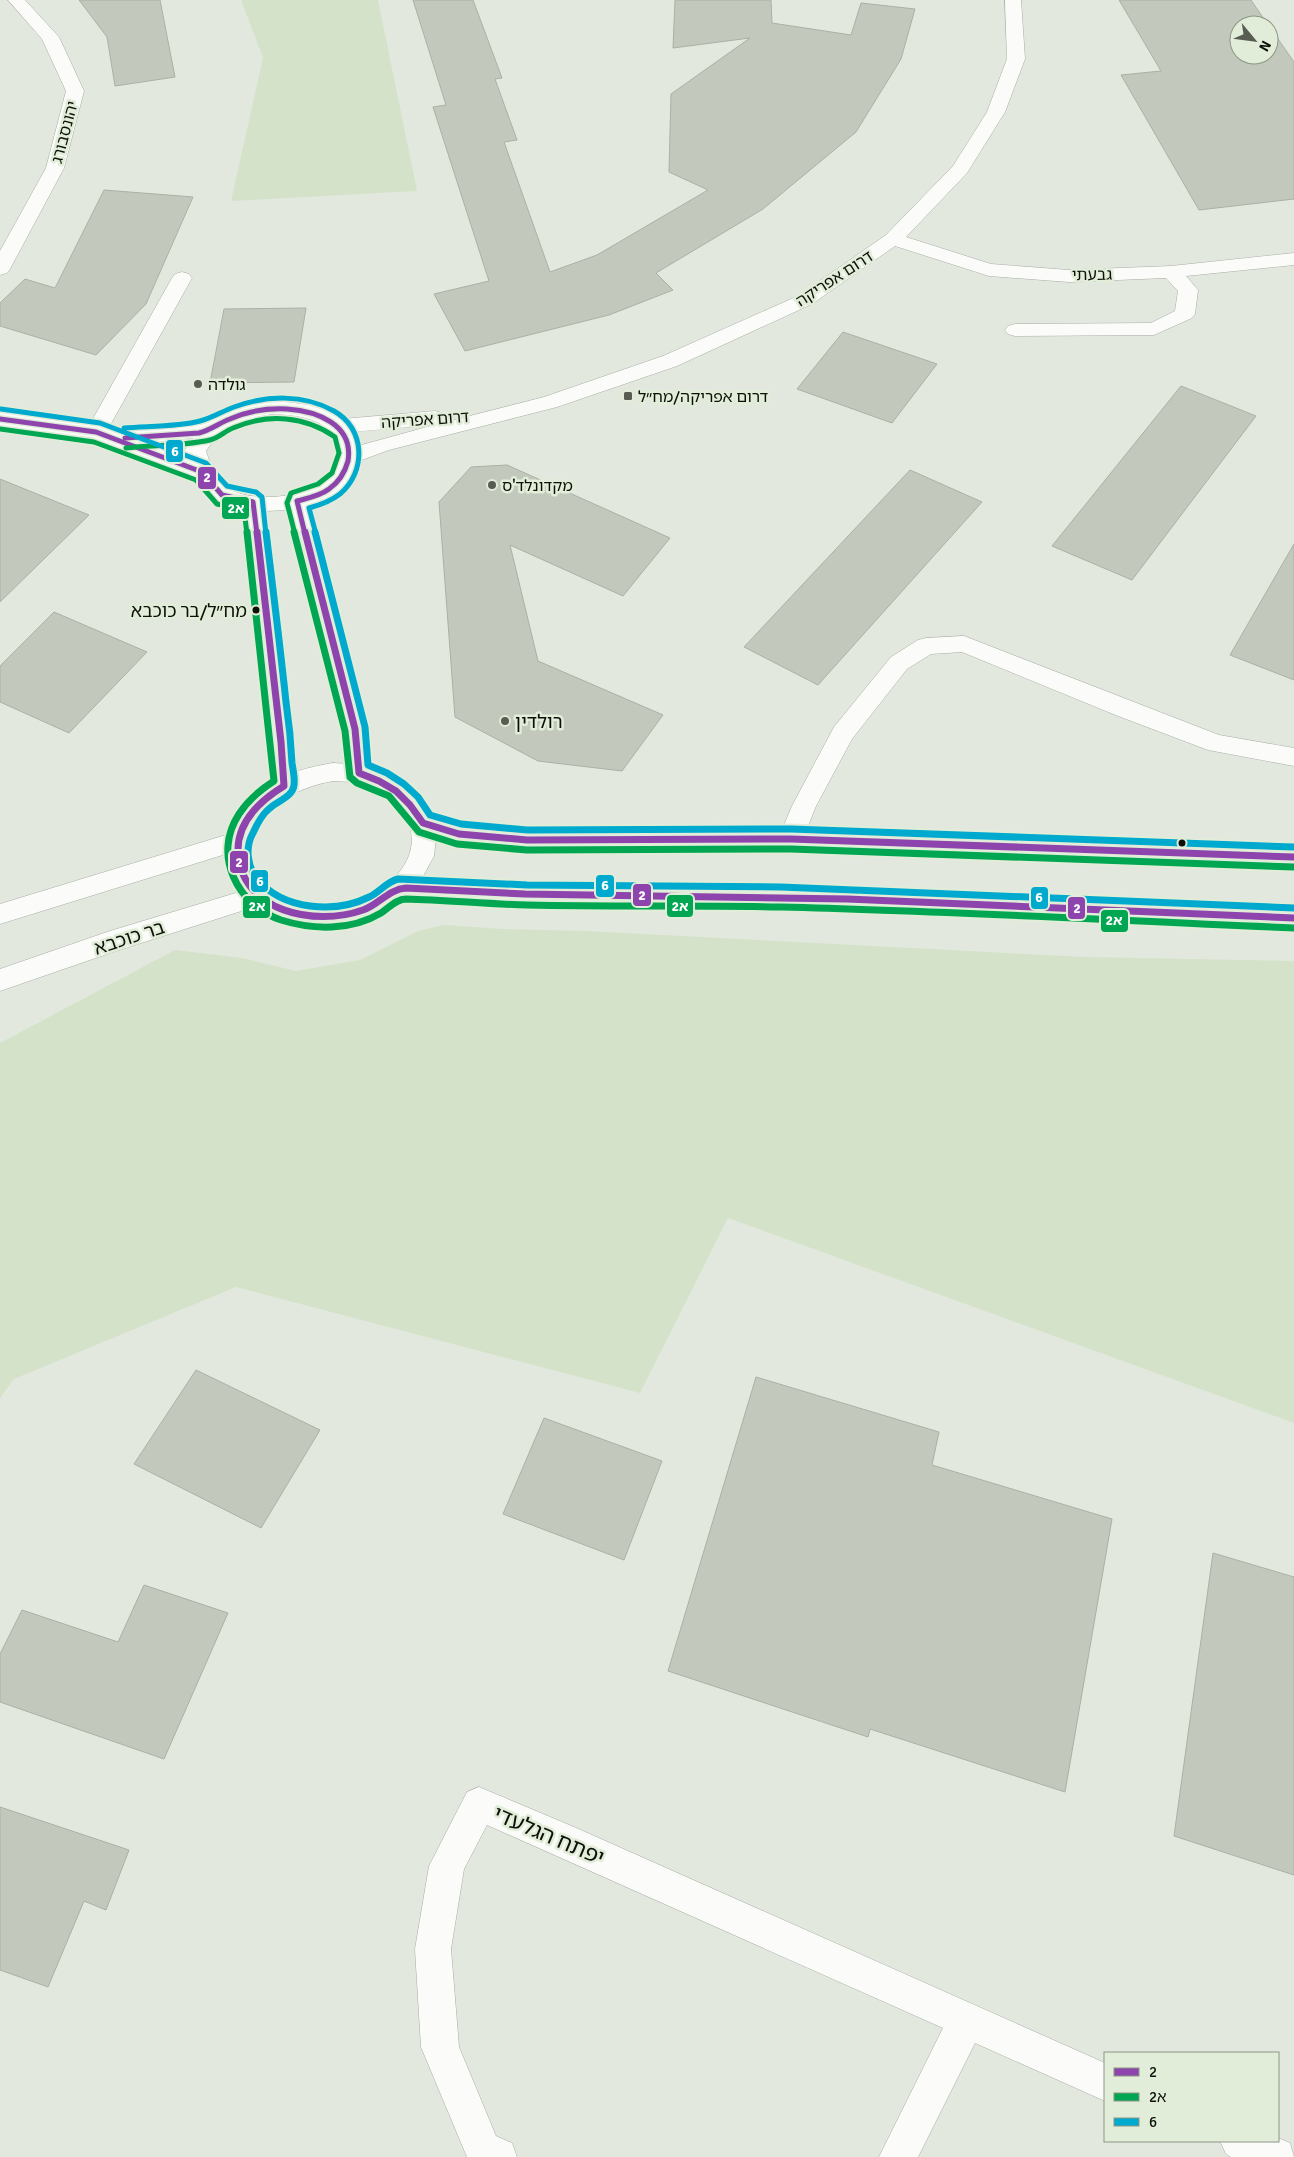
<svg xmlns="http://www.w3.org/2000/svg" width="1294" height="2157" font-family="Signika,'Noto Sans Hebrew',sans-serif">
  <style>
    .green { fill: #d5e2ca }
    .building { fill: #c2c9bc; stroke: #abb0a7 }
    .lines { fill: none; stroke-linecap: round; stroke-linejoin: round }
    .minor-casing { stroke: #a8ada4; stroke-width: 1 }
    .major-casing { stroke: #a8ada4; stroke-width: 1 }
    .minor { fill: #fbfcfa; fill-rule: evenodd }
    .major { fill: #fbfcfa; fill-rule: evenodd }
    .bus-1-far1-casing { stroke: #e1edd8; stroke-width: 8 }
    .bus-1-casing { stroke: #e1edd8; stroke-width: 11 }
    .bus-2-far1-casing { stroke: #e1edd8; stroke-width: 8 }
    .bus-2-casing { stroke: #e1edd8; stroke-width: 11 }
    .bus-3-far1-casing { stroke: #e1edd8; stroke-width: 8 }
    .bus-3-casing { stroke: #e1edd8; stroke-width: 11 }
    .bus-1-far1 { stroke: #8e44ad; stroke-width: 5 }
    .bus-1 { stroke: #8e44ad; stroke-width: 7 }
    .bus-2-far1 { stroke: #00a651; stroke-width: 5 }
    .bus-2 { stroke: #00a651; stroke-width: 7 }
    .bus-3-far1 { stroke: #00a9ce; stroke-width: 5 }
    .bus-3 { stroke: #00a9ce; stroke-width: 7 }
    .poi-dot { fill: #585c53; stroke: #e1edd8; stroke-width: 2 }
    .bus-dot { fill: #0d1009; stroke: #e1edd8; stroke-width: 2 }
    .labels { text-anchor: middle; stroke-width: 5; stroke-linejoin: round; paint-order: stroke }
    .far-street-label { font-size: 16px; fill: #0d1009; stroke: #e1edd8 }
    .far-poi-label { font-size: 16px; fill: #0d1009; stroke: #e1edd8; text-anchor: start }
    .bus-label { font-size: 18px; fill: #0d1009; stroke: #e1edd8; text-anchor: end }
    .poi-label { font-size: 19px; fill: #0d1009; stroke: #e1edd8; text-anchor: start }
    .street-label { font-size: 19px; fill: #0d1009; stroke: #e1edd8 }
    .near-street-label { font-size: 22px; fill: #0d1009; stroke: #e1edd8 }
    .line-badge { stroke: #e1edd8; stroke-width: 2 }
    .badge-label { font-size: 14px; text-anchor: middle; font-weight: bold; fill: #fff }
  </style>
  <rect width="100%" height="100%" fill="#e2e8dd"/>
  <g class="green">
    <polygon points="241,0 378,0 417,191 231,201 263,58"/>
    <polygon points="443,925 503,929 586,931 1084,957 1294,961 1294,1423 728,1218 640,1393 236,1287 14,1379 0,1398 0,1043 175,950 242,958 296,971 360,960 418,931"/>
  </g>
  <g class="building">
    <polygon points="79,0 160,0 175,77 115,86 107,37"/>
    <polygon points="413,0 473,0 502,78 495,79 517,140 504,142 550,272 597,255 708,190 669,172 671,94 750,38 673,48 675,0 771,0 772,23 851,35 861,3 915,9 901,59 856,132 763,209 656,273 673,290 609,315 465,351 434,294 489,281 433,107 446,105"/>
    <polygon points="1119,0 1251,0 1268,25 1239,25 1239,55 1269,55 1269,26 1294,62 1294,199 1199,210 1121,75 1161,71"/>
    <polygon points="104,190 193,197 146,304 96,355 0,326 0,303 25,279 55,288"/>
    <polygon points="306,308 294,382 210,383 224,309"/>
    <polygon points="843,332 937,364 892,423 797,389"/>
    <polygon points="1181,386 1256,416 1132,580 1052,546"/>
    <polygon points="507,465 670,538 623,596 510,545 538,661 663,715 622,771 538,761 455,717 439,502 471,467"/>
    <polygon points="910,470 982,502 818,685 744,647"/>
    <polygon points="0,479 89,515 0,602"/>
    <polygon points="1294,544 1294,680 1230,655"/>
    <polygon points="54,612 147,652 69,733 0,702 0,666"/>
    <polygon points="196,1370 320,1430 261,1528 134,1464"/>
    <polygon points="756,1377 939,1432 932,1465 1112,1519 1065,1792 870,1729 868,1737 668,1671"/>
    <polygon points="544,1418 662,1461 624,1560 503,1514"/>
    <polygon points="1213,1553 1294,1577 1294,1875 1174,1836"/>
    <polygon points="144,1585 228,1613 164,1759 0,1702 0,1654 22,1610 118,1642"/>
    <polygon points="0,1807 129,1850 106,1910 84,1901 48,1987 0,1970"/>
  </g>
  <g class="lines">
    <g class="minor-casing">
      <g id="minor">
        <polygon points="8,0 25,0 59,37 84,91 64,168 10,269 7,273 0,275 0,251 46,168 66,91 42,39"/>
        <path d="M1005 0H1021L1025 59 1005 112 967 173 906 237 991 264 1069 270 1171 266 1294 253V265L1186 276 1198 290 1195 314 1192 318 1154 335 1015 336 1008 334 1005 330 1008 326 1015 324 1151 323 1175 311 1178 291 1166 278 1069 282 989 276 895 246 812 304 677 366 557 407 389 450 359 461C353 486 333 499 309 506L367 729 371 773 368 780 359 782 350 780 347 773 343 729 288 510 265 511 293 742 296 786 293 793 284 795 275 793 272 786 269 742 243 508 227 504 209 497 195 477 93 438 0 426V412L90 424 172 278 175 274 182 272 189 274 192 278 108 429 117 432 204 424 215 416 231 410 272 400 309 405 328 411 342 419 435 411 442 413 445 418 442 423 544 397 663 356 798 296 886 235 953 166 987 112 1007 59ZM272 414C297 415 331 418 337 447 340 458 337 468 330 476 309 499 247 505 223 485 213 476 210 463 206 451 224 424 241 420 272 414ZM434 425 358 446 352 432ZM193 438 184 451 187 458 145 443Z"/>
        <polygon points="964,636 1219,735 1294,748 1294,766 1208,750 1118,716 962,652 931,654 907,669 852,739 816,806 800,846 791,849 782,846 778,839 792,806 834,727 891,657 918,640 926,638"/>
        <polygon points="479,1787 574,1827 1105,2063 1105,2101 975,2043 918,2157 879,2157 943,2028 487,1825 464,1869 451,1949 459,2047 496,2136 512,2143 517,2157 467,2157 421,2047 415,1949 429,1866 467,1792"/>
        <polygon points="1278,2138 1290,2143 1294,2157 1231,2157 1226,2154 1220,2141 1278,2141"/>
      </g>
    </g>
    <g class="major-casing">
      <path id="major" d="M333 763C378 765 409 774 431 816L459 824 527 830 791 829 1294 847V867L791 849 527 850 459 844 436 837 434 856 421 880 527 885 781 887 1294 908V928L781 907 527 905 403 899 376 915 346 925 322 928 289 923 254 907 113 952 0 991V969L110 931 239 892 230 873 226 854 0 924V904L229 834C248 786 285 771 333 763ZM333 781C345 782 359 781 370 786 399 797 421 828 408 858 388 902 324 918 283 899 267 891 256 880 253 863 242 814 293 788 333 781Z"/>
    </g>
    <use href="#minor" class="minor"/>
    <use href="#major" class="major"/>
    <g class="bus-1-far1-casing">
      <g id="bus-1-far1">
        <polyline points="0,419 96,432 202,472 222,495 253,502 257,534"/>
        <path d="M125 438 199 433C211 430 219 423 230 419 248 411 268 408 287 409 316 411 354 424 348 461 345 472 339 482 329 489 320 496 308 498 297 501L305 534"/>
      </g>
    </g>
    <g class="bus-1-casing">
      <g id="bus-1">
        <path d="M257 532 281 742 284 786C261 800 237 822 238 852 241 912 315 927 363 910 378 905 389 889 406 888L525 894 847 899 1294 918"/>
        <polyline points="305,532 355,729 359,773 379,781 396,791 410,805 423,823 459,834 527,840 791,839 1294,857"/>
      </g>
    </g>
    <g class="bus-2-far1-casing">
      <g id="bus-2-far1">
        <polyline points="0,429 94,442 196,480 217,504 244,510 247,534"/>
        <path d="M126 448C154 445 183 446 210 440 219 438 225 431 233 428 268 413 305 416 335 437L339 453 332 473 318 484 291 493 287 503 295 534"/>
      </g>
    </g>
    <g class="bus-2-casing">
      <g id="bus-2">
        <path d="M247 532 274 781C260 790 248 800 239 814 212 855 237 905 281 920 313 930 351 931 381 913 389 908 396 899 406 899 447 900 487 904 527 905 612 907 696 905 781 907 952 911 1123 921 1294 928"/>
        <polyline points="294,532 345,731 350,777 357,783 389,796 419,832 457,844 527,850 791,849 1294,867"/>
      </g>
    </g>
    <g class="bus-3-far1-casing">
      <g id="bus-3-far1">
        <polyline points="1,409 100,423 206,463 227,486 256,492 262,497 266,534"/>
        <path d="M124 428C147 426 177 427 200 421 212 418 223 411 234 407 266 395 304 394 334 411 365 428 367 471 340 494 331 501 320 505 309 508L316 534"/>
      </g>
    </g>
    <g class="bus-3-casing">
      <g id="bus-3">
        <path d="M266 532C273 589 280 645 286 702 289 722 291 742 292 763 293 770 295 778 294 785 293 797 277 801 270 808 262 814 257 824 253 833 245 847 247 866 257 879 283 910 335 914 369 897 380 892 386 882 398 879L527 885 781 887 1294 908"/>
        <polyline points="315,532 365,727 368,765 387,773 404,784 418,797 430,815 461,824 527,830 791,829 1294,847"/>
      </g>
    </g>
    <use href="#bus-1-far1" class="bus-1-far1"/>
    <use href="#bus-1" class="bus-1"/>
    <use href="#bus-2-far1" class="bus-2-far1"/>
    <use href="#bus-2" class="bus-2"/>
    <use href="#bus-3-far1" class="bus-3-far1"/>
    <use href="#bus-3" class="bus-3"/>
  </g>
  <g class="poi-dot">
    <circle cx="198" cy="384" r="5"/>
    <rect x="623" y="391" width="10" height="10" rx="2.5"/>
    <circle cx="492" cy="485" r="5"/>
    <circle cx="505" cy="721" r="5"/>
  </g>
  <g class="bus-dot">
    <circle cx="256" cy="610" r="4.5"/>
    <circle cx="1182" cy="843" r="4.5"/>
  </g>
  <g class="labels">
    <g class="far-street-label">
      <text transform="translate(64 132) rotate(-75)" y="6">יהונסבורג</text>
      <text transform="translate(1092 274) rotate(-1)" y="6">גבעתי</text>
      <text transform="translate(834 278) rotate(-33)" y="6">דרום אפריקה</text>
      <text transform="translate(425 419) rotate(-4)" y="6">דרום אפריקה</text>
    </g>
    <g class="far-poi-label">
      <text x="208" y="390">גולדה</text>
      <text x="638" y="402">דרום אפריקה/מח״ל</text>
      <text x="502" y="491">מקדונלד'ס</text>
    </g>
    <g class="bus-label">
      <text x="247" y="617">מח״ל/בר כוכבא</text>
    </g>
    <g class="poi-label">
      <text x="515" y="728">רולדין</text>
    </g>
    <g class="street-label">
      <text transform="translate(129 937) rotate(-18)" y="7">בר כוכבא</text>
    </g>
    <g class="near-street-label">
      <text transform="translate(549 1835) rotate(23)" y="8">יפתח הגלעדי</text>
    </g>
  </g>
  <g class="line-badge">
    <rect x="165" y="439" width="19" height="24" rx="5" fill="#00a9ce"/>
    <rect x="197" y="466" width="20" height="24" rx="5" fill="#8e44ad"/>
    <rect x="221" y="496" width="29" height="24" rx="5" fill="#00a651"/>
    <rect x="229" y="850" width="20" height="24" rx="5" fill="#8e44ad"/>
    <rect x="250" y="869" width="19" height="24" rx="5" fill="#00a9ce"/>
    <rect x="595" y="874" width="20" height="24" rx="5" fill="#00a9ce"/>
    <rect x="632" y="883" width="20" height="24" rx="5" fill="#8e44ad"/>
    <rect x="1030" y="886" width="19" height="24" rx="5" fill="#00a9ce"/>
    <rect x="666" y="894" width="28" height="24" rx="5" fill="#00a651"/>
    <rect x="242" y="895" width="29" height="24" rx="5" fill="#00a651"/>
    <rect x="1067" y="896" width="19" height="24" rx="5" fill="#8e44ad"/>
    <rect x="1100" y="909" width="29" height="24" rx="5" fill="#00a651"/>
  </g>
  <g class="badge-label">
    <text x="175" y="456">6</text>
    <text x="207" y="482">2</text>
    <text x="236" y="513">2א</text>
    <text x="239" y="867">2</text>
    <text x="260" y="886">6</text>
    <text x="605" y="890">6</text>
    <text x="642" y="900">2</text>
    <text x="1039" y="902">6</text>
    <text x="680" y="911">2א</text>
    <text x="257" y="911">2א</text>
    <text x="1077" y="913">2</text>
    <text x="1114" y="925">2א</text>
  </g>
  <rect x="1104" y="2052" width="175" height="90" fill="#e1edd8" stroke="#8c9585"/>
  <rect x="1114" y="2068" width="25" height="8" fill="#8e44ad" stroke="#8c9585"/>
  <text x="1149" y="2077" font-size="15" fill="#0d1009">2</text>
  <rect x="1114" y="2093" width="25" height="8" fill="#00a651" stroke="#8c9585"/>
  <text x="1149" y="2102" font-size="15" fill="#0d1009">2א</text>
  <rect x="1114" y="2118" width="25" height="8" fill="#00a9ce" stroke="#8c9585"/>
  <text x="1149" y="2127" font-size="15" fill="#0d1009">6</text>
  <g transform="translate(1254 40) rotate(119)"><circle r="24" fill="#e1edd8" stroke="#8c9585"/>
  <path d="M0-4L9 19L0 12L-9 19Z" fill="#585c53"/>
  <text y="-8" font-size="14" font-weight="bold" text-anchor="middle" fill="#0d1009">N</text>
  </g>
</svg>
